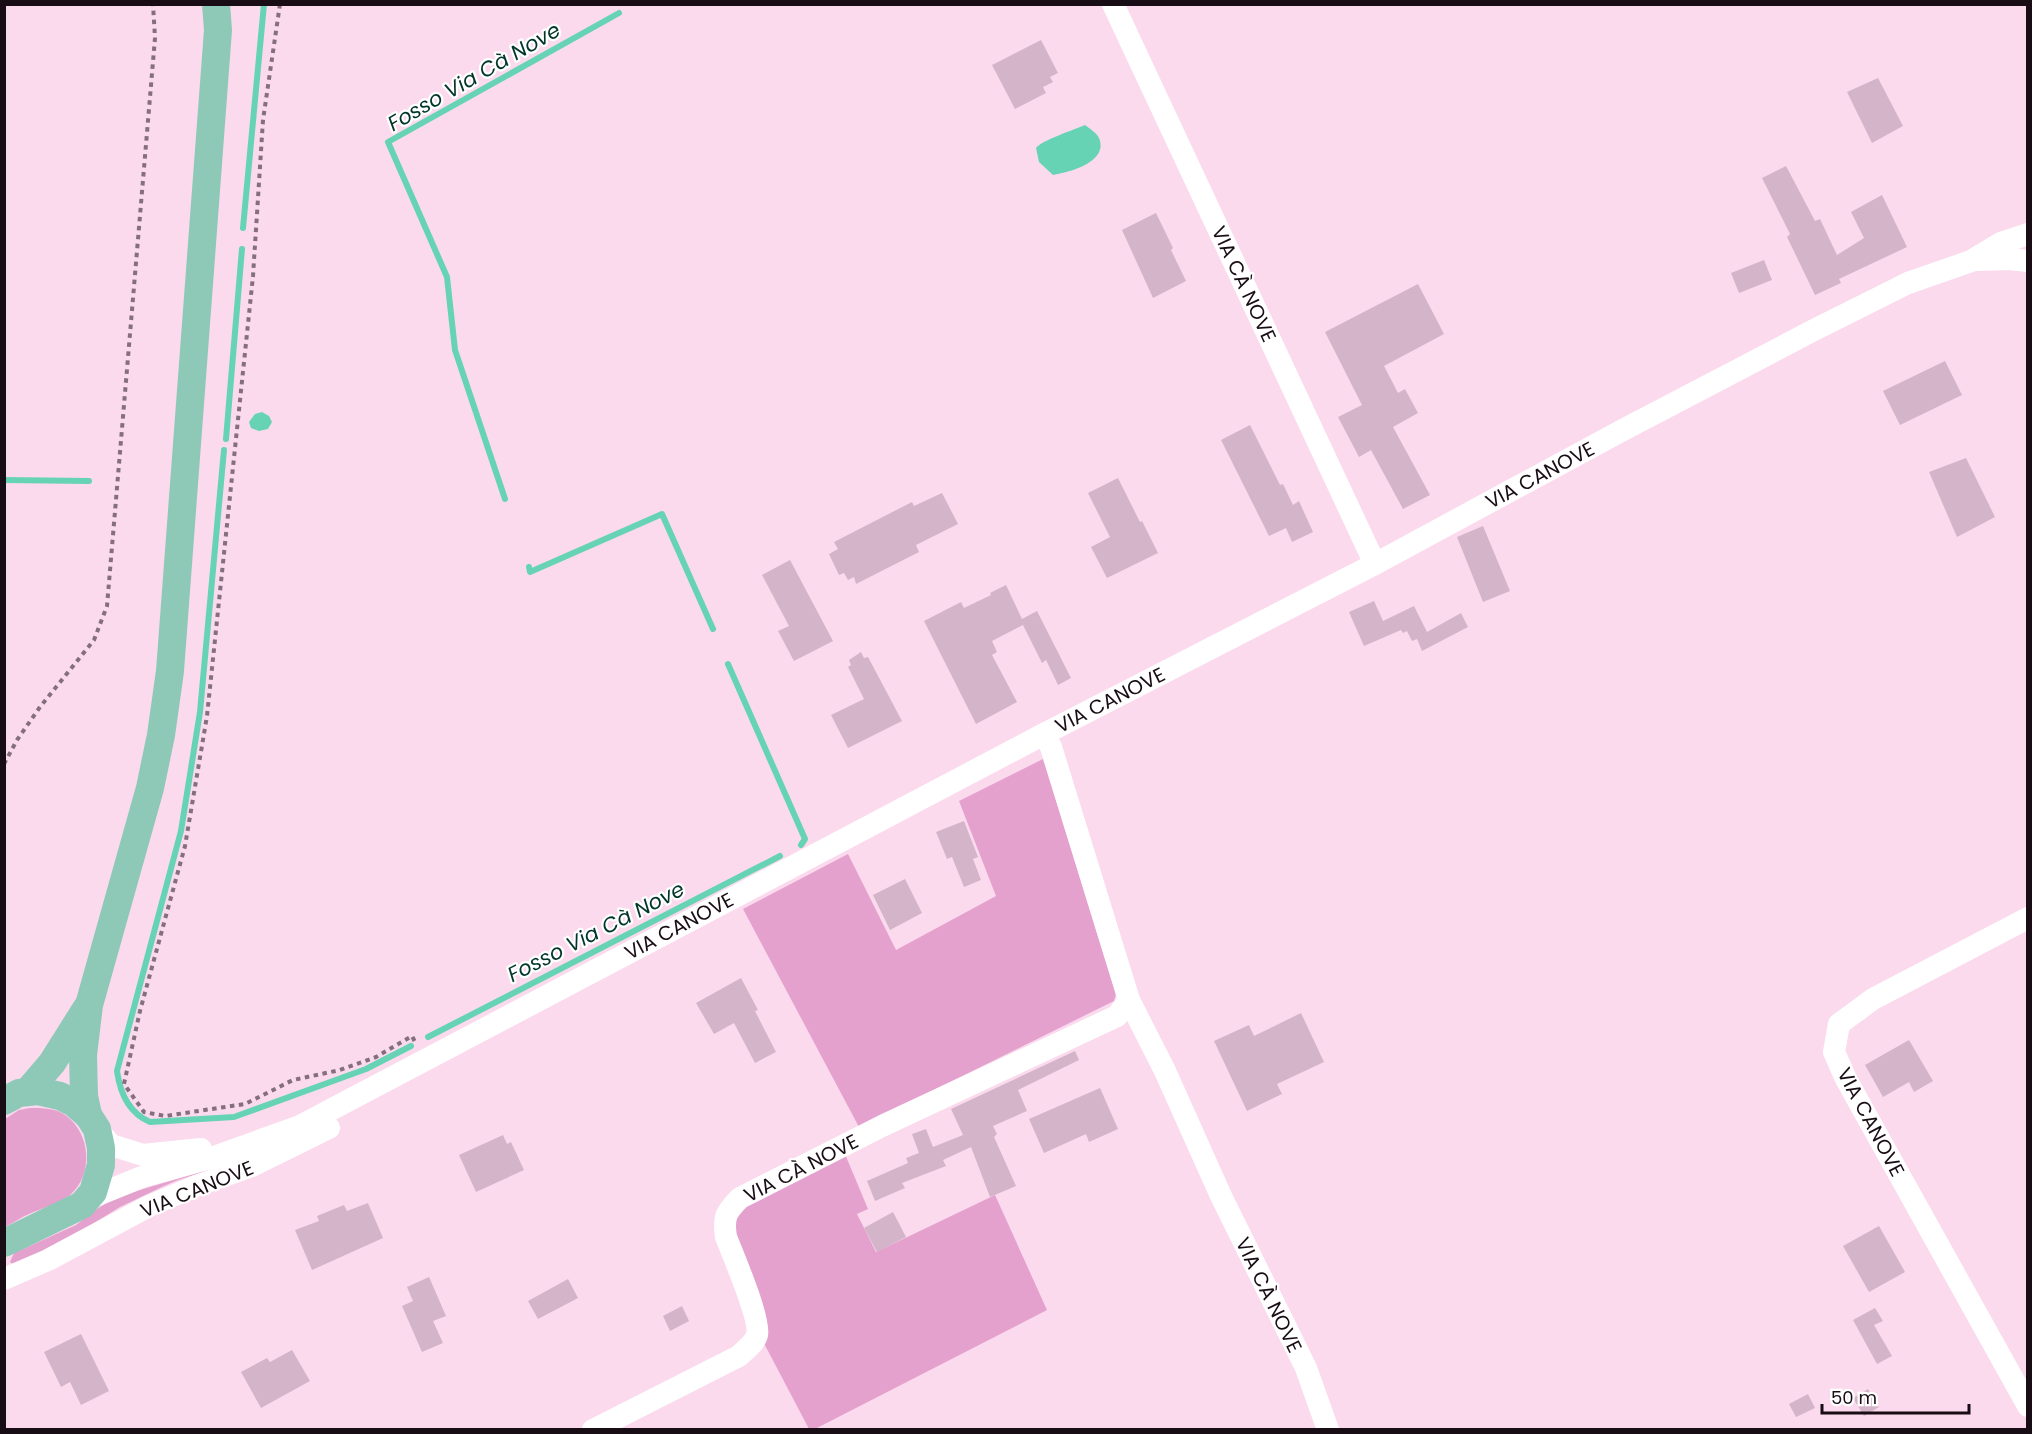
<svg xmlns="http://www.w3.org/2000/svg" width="2032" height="1434" font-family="Poppins,sans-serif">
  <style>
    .green { fill: #e4a1cd }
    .water { fill: #66d4b4 }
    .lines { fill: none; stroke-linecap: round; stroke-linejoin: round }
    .stream { stroke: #66d4b4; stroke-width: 6 }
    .building { fill: #d4b4c8 }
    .path { stroke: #856f7d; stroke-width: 4; stroke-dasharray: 4.5 4.5; stroke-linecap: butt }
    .minor { stroke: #fff; stroke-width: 22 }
    .major { stroke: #8ec9b8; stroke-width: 28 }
    .labels { text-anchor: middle; stroke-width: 4.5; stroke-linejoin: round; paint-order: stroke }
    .street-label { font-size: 20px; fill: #180d14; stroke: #fff }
    .water-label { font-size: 21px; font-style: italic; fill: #003629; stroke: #fff }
  </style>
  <rect width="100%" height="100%" fill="#fbdaee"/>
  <g class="green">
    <polygon points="1043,759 1116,994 1114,1001 859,1127 743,909 848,854 896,950 996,896 959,801"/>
    <path d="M30 1108C41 1108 52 1108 62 1113 88 1128 95 1168 74 1191 63 1204 44 1207 29 1214 21 1217 13 1223 5 1227V1119L19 1110Z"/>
    <polygon points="842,1147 868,1209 857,1214 876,1252 995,1195 1047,1310 815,1429 809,1429 758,1332 727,1210"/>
    <polygon points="231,1163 178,1180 164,1186 120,1207 78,1233 15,1266 10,1262 14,1253 76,1225 97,1209 116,1197"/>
  </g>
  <g class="water">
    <path d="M1085 125C1090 129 1097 133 1099 138 1109 162 1070 172 1053 175L1039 162 1036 148C1042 140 1074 130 1085 125Z"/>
    <polygon points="262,412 269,416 272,422 268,429 259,431 251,428 249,422 255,414"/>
  </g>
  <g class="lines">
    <g class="stream">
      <polyline points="243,228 264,4"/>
      <polyline points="226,439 242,249"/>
      <path d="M224 450 200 712 181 831 117 1071C120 1093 129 1113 150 1122L234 1117 366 1069 411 1046"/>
      <polyline points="4,480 89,481"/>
      <polyline points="505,499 455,350 447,277 388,142 619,13"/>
      <polyline points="529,567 530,572 662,514 713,629"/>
      <polyline points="728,664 805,839 801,845"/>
      <polyline points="428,1037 780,856"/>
    </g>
  </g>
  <g class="building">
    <polygon points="1041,40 1058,73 1050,77 1053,82 1043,87 1046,93 1015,109 992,65"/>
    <polygon points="1878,78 1903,126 1872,143 1847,92"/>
    <polygon points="1786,166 1815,221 1820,219 1837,255 1864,238 1851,212 1882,195 1907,247 1839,279 1841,283 1815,295 1787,237 1790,234 1762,178"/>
    <polygon points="1156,213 1173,248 1171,250 1186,281 1153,298 1122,230"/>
    <polygon points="1764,260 1772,280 1739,293 1731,273"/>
    <polygon points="1418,284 1444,334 1384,366 1398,393 1405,389 1418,413 1393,427 1430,495 1403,509 1371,450 1359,457 1338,417 1362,405 1325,332"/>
    <polygon points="1945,361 1962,395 1900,425 1883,391"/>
    <polygon points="1250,425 1280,485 1283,484 1293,505 1299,501 1313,532 1292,542 1286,528 1269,536 1221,440"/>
    <polygon points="1966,458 1995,517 1957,537 1929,472"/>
    <polygon points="1118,478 1140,522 1142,521 1158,553 1107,578 1091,547 1110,537 1088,493"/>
    <polygon points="942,493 958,524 916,545 919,552 856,584 854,577 848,580 844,573 839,575 829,554 838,549 834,542 912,502 914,506"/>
    <polygon points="1483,526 1510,591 1483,602 1457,537"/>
    <polygon points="790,560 833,641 794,661 778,631 789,626 762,575"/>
    <polygon points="1006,585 1022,619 1037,611 1071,678 1058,685 1046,660 1042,663 1023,625 992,641 997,652 992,655 1017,702 976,724 924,621 961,602 964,608 991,595 990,593"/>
    <polygon points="1374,601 1383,621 1414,606 1427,632 1461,613 1468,627 1422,651 1417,639 1412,641 1407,631 1403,633 1401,630 1364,646 1349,612"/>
    <polygon points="861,652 864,658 868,657 902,721 848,748 831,715 864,699 848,667 851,665 849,660"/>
    <polygon points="964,821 978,857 973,859 981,880 964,887 952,857 947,859 936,832"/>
    <polygon points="905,879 922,913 890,930 873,895"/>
    <polygon points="741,978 758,1010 755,1011 776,1052 755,1063 734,1023 714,1034 696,1003"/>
    <polygon points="1301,1013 1324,1062 1277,1084 1282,1094 1247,1111 1214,1041 1249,1025 1254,1036"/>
    <polygon points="1909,1040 1933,1081 1914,1092 1909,1082 1883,1097 1865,1065"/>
    <polygon points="1075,1051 1079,1060 1018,1090 1027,1111 993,1126 997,1134 994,1137 1016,1186 990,1197 971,1147 943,1160 946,1166 902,1183 905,1188 875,1201 867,1181 908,1163 906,1158 919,1153 912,1134 926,1129 933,1147 963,1135 951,1109"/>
    <polygon points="1100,1088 1118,1129 1089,1142 1086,1134 1044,1153 1029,1119"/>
    <polygon points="503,1135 507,1144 511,1142 524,1170 476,1192 459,1155"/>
    <polygon points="368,1203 383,1238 312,1270 295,1230 319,1221 317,1216 344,1205 347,1211"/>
    <polygon points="893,1212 906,1237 877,1252 864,1228"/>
    <polygon points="1879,1226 1905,1272 1869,1292 1843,1246"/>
    <polygon points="429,1277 446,1316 433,1321 443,1343 422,1352 402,1306 413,1301 407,1287"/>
    <polygon points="568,1279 578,1298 538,1319 528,1301"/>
    <polygon points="682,1306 689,1321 670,1331 663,1316"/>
    <polygon points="1875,1308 1883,1321 1874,1325 1892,1356 1877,1364 1853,1320"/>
    <polygon points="81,1334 109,1391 81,1405 70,1382 61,1387 44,1352"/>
    <polygon points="292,1350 310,1381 261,1408 241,1372 267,1358 270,1362"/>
    <polygon points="1868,1389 1879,1407 1864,1416 1853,1398"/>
    <polygon points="1808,1394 1815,1408 1796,1417 1789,1404"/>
  </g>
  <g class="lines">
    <g class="path">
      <polyline points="280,4 263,120 253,276 207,716 185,846 140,1011 124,1084 144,1112 165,1116 245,1104 293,1080 340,1070 376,1057 412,1036 416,1044"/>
      <polyline points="4,764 17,740 40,707 94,640 107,606 155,38 153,4"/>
    </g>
    <g class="minor">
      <polyline points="1113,4 1375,564"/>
      <polyline points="1975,260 2009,259 2028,261"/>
      <polyline points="1044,734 1051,747 1129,1000 1165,1071 1221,1196 1306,1368 1328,1430"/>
      <polyline points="2028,918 1873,999 1839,1024 1834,1052 1846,1079 2028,1406"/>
      <polyline points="97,1129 111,1145 143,1155 201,1149"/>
      <polyline points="90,1198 142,1177 211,1158 300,1126 1044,734 1375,564 1621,431 1814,330 1908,283 1971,261 2001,243 2028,234"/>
      <polyline points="4,1279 48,1260 149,1206 196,1186 252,1166 329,1128"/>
      <path d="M593 1430 739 1356C745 1350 755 1343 757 1335 761 1320 733 1255 726 1237 723 1217 726 1212 740 1198L882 1126 1117 1016 1129 1000"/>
    </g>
    <g class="major">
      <polyline points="28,1091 52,1063 86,1009"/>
      <polyline points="4,1101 19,1093 38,1091 60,1096 74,1103 88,1115 97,1129 101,1148 101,1165 93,1192 82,1205 4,1243"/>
      <polyline points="88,1115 84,1096 83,1055 89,1005 150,788 161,735 170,671 218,30 216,4"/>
    </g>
  </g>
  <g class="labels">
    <g class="street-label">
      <text transform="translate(1244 284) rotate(65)" y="7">VIA CÀ NOVE</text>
      <text transform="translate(1540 475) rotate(-28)" y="7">VIA CANOVE</text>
      <text transform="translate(1110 700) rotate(-27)" y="7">VIA CANOVE</text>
      <text transform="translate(679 926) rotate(-28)" y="7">VIA CANOVE</text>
      <text transform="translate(1871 1122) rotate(62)" y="7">VIA CANOVE</text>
      <text transform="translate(801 1168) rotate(-27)" y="7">VIA CÀ NOVE</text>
      <text transform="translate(197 1189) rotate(-22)" y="7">VIA CANOVE</text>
      <text transform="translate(1269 1295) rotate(64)" y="7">VIA CÀ NOVE</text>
    </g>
    <g class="water-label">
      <text transform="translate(474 77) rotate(-30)" y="7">Fosso Via Cà Nove</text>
      <text transform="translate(596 932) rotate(-27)" y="7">Fosso Via Cà Nove</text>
    </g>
  </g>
  <rect width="2032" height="1434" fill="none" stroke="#180d14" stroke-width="12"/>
  <path d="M1822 1404v9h147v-9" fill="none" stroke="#180d14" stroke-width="3"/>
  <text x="1831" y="1404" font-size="18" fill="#180d14" stroke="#ffffff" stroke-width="4.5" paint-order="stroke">50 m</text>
</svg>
